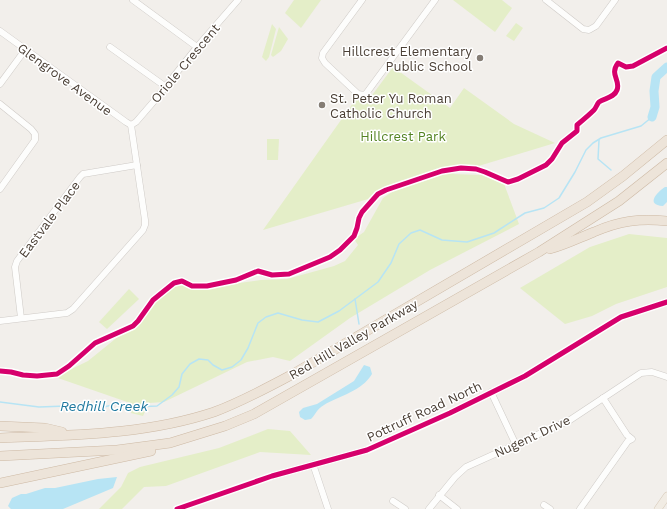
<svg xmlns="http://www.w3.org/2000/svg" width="667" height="509" font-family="'Work Sans',sans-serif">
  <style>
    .green { fill: #e4eec8 }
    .water { fill: #b7e4f4 }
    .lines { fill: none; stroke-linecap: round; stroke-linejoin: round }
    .stream { stroke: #b7e4f4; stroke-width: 1.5 }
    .river { stroke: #b7e4f4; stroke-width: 9 }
    .minor-casing { stroke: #cfcbc7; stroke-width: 7 }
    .major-casing { stroke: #d6c9b7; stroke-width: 8 }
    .highway-casing { stroke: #cdb9a4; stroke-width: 10 }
    .minor { stroke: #fdfdfc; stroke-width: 6 }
    .major { stroke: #f1ece4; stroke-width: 7 }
    .highway { stroke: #ede4d9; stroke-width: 9 }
    .cycleway-casing { stroke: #fff; stroke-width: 8 }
    .cycleway { stroke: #d6006c; stroke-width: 5 }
    .poi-dot { fill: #857d75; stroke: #fff; stroke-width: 1.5 }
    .labels { text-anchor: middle; stroke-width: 3; stroke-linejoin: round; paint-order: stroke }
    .poi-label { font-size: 13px; fill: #4a3f35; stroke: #fff; text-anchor: end }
    .street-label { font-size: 13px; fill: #4a3f35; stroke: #fff }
    .park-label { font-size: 13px; fill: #538322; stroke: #fff }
    .water-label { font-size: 14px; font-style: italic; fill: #1f799f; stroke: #fff }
  </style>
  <rect width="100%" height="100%" fill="#f2efeb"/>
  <g class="green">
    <polygon points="294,0 321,0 301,28 285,13"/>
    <polygon points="453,0 502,0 512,8 495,32"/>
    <polygon points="516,23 523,28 514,41 506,36"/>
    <polygon points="272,24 276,29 269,57 266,61 262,57"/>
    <polygon points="279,27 288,39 281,51 273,57 271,55"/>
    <polygon points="393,67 450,108 464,88 514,124 555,143 452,174 482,175 503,181 519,224 430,270 350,318 290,361 273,357 247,362 164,402 149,403 143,416 131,413 133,404 55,377 88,361 146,314 154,296 174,283 186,280 195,284 239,283 261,280 287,279 334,266 345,261 358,245 354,239 364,232 383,198 392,192 263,230 358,96 367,102"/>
    <polygon points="267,139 279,139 278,160 267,160"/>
    <polygon points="629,234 667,238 667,287 616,304 592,316 565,324 520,288 590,247"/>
    <polygon points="129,289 139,299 107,329 99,322"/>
    <polygon points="268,429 290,431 311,455 260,452 166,486 144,487 122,509 99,509 121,487 128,473 140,467 219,448"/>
  </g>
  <g class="water">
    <path d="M665 187H667V202L663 206C645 205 657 192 665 187Z"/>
    <path d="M364 365 370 367 372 374C362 391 339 396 324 405 316 410 316 414 311 419L305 420 300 417 299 412 303 408 317 404 354 381Z"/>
    <polygon points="117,477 113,488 63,509 11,509 8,506 12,498 21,494 26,494 45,488 55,488 98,479"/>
  </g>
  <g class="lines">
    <g class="stream">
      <polyline points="599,140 598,159 611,170"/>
      <polyline points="355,299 359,324"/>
      <polyline points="0,402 39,407 93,405 104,407 120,403 134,407 157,406 172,395 179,387 182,374 190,364 199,359 208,360 213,365 222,370 232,367 241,360 248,348 258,323 266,317 278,313 302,320 318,322 339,311 378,282 391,263 399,244 411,233 420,230 442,240 467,242 494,233 525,213 544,208 559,198 575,172 586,150 593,143 601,138 641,126 652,117"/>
    </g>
    <polyline class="river" points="652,117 655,107 654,91 656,77 667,67"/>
    <g class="minor-casing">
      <g id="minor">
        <polyline points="133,0 197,47"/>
        <polyline points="362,0 323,53 322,58 325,63 358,94 365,95 435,0"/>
        <polyline points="546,0 583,29 589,30 596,26 615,0"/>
        <polyline points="0,31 126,122 131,125"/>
        <polyline points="110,47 166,87"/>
        <polyline points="0,84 25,50"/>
        <polyline points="0,104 31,129 35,134 35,140 0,189"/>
        <polyline points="131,125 136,122 155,100 197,47 238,0"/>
        <polyline points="21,318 15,267 17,261 80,177 83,174 137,165"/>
        <polyline points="0,321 67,313 73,309 143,230 145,225 145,220 131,125"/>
        <polyline points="491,392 516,445"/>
        <polyline points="313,464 328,509"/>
        <polyline points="439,495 457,509"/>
        <polyline points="393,501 405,509"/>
        <polyline points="544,505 550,509"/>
        <polyline points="177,509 272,476 367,450 450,413 525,376 621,317 667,302"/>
        <polyline points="429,509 455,477 466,467 570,420 641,373 652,372 667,377"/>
        <polyline points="580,509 628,441 632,439 627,435 603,398"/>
      </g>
    </g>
    <g class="major-casing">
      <polyline id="major" points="658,509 667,496"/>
    </g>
    <g class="highway-casing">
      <g id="highway">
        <path d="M550 249C565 245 579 238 594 232 619 221 640 218 667 221"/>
        <polyline points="0,426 45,428 62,432"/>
        <path d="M0 438C72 435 145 435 214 412 241 402 267 388 293 374L587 202 623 176 667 140"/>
        <polyline points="0,456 117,450 170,443 225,426 254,414 539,252 619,201 667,163"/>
        <polyline points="0,483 151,451"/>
      </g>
    </g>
    <use href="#minor" class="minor"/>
    <use href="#major" class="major"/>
    <use href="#highway" class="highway"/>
    <g class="cycleway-casing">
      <g id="cycleway">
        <path d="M0 371 11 372 23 375 37 376 57 374 69 366 95 343 133 326 138 321 153 300 174 283 182 281 192 286H207L236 280 258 271 272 275 289 274 330 257 340 250 354 236 357 228 359 218 362 212 378 194 386 190 442 171 461 168 476 169 485 172 508 182 518 179 546 165 552 159 562 143 577 131V125C583 120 589 115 594 110 596 108 597 104 599 102 605 98 614 98 617 90 621 80 609 75 618 63L626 67 633 66 667 48"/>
        <polyline points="177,509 272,476 367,450 450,413 525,376 621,317 667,302"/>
      </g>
    </g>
    <use href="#cycleway" class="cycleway"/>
  </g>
  <g class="poi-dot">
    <circle cx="480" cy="58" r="4"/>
    <circle cx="322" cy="105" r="4"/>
  </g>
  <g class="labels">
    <g class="poi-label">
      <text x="472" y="56">Hillcrest Elementary<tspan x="472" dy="15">Public School</tspan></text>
      <text x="330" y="103" text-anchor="start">St. Peter Yu Roman<tspan x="330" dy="15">Catholic Church</tspan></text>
    </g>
    <g class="street-label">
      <text transform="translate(185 63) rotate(-50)" y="5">Oriole Crescent</text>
      <text transform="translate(65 79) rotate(36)" y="5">Glengrove Avenue</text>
      <text transform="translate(49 219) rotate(-53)" y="5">Eastvale Place</text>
      <text transform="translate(353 339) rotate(-30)" y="5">Red Hill Valley Parkway</text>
      <text transform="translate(424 411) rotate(-25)" y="5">Pottruff Road North</text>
      <text transform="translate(532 436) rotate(-25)" y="5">Nugent Drive</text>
    </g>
    <g class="park-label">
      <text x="403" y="141">Hillcrest Park</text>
    </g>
    <g class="water-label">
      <text x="104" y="411">Redhill Creek</text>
    </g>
  </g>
</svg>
